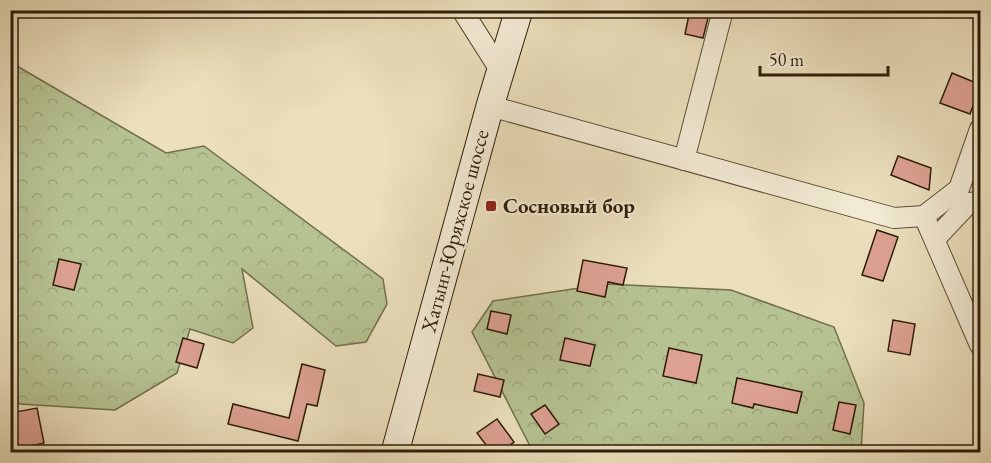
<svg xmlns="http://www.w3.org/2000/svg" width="991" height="463" font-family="'EB Garamond',serif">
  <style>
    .forest { fill: url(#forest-crowns); stroke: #726f4d; stroke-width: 1.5 }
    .building { fill: #dda192; stroke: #2f1c08; stroke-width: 1.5 }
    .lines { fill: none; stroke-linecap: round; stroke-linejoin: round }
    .street-casing { stroke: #5e4d35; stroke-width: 22 }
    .secondary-casing { stroke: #2f1c08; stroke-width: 29 }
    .street { stroke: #f2ead3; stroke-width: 20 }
    .secondary { stroke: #f2ead3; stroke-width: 27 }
    .poi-dot { fill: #8f2418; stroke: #f2ead3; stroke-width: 2 }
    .labels { text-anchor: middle; stroke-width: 4.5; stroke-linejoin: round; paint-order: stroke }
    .poi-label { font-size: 21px; font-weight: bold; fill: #2f1c08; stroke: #f2ead3; text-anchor: start }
    .street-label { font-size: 21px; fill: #2f1c08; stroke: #f2ead3 }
  </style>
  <defs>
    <pattern id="forest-crowns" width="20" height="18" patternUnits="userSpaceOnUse" patternTransform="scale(1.5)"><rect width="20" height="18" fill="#b6c292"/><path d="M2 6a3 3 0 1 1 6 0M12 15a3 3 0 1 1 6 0" fill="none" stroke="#9da67c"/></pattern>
  </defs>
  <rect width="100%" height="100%" fill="#ebdfbc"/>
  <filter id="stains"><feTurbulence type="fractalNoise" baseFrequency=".00333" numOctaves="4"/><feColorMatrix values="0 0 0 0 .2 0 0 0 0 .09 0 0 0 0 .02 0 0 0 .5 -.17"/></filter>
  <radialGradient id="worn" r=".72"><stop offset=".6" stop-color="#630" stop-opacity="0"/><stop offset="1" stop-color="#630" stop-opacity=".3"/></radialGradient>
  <g class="forest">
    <polygon points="10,62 166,153 204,146 383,279 387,304 366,342 336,346 242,269 253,328 233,343 190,329 177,373 115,410 20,404 10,393"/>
    <polygon points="606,284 731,290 834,327 864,403 861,452 533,452 472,332 493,301"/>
  </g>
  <g class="building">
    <polygon points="690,10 710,10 703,38 685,34"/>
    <polygon points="952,73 981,85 970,114 940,103"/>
    <polygon points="898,156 931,168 929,190 891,175"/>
    <polygon points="877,230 898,237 883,281 862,275"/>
    <polygon points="59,259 81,264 74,290 53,285"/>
    <polygon points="583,260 627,268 623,285 608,282 605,297 577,291"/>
    <polygon points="491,311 511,315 507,334 487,329"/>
    <polygon points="893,320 915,324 910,355 888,351"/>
    <polygon points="183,338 204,344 197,368 176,362"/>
    <polygon points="565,338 595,345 590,366 560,360"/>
    <polygon points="669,348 702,355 696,383 663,376"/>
    <polygon points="302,364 325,370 317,406 307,404 298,441 228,424 233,404 289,418"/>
    <polygon points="478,374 504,380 500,397 474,391"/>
    <polygon points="737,378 802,392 797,413 754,404 753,408 732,403"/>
    <polygon points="839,402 856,405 850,434 833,430"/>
    <polygon points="545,405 559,424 545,434 531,414"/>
    <polygon points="37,408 44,443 17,449 10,413"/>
    <polygon points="497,419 514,442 500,453 492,453 477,433"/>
  </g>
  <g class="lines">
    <g class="street-casing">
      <g id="street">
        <polyline points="462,10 500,70"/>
        <polyline points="490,106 894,218 924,216 959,189 980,129"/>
        <polyline points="684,160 723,10"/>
        <polyline points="924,216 980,345"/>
        <polyline points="935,239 969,203 980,202"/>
      </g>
    </g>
    <g class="secondary-casing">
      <polyline id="secondary" points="395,452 490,106 519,10"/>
    </g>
    <use href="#street" class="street"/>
    <use href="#secondary" class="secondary"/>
  </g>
  <rect class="poi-dot" x="485" y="200" width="12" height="12" rx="3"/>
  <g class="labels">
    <g class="poi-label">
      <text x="503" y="213">Сосновый бор</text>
    </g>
    <g class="street-label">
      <text transform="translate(455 231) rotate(-75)" y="7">Хатынг-Юряхское шоссе</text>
    </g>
  </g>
  <rect width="991" height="463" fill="none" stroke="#ebdfbc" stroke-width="36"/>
  <rect x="12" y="12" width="967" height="439" fill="none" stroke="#2f1c08" stroke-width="3"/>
  <rect x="18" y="18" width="955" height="427" fill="none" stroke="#2f1c08" stroke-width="1.5"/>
  <path d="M760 66v9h128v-9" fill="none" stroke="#2f1c08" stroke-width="3"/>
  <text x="769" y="66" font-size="18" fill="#2f1c08" stroke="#f2ead3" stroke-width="4.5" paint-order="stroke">50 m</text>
  <rect width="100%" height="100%" filter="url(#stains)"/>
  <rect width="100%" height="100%" fill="url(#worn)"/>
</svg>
